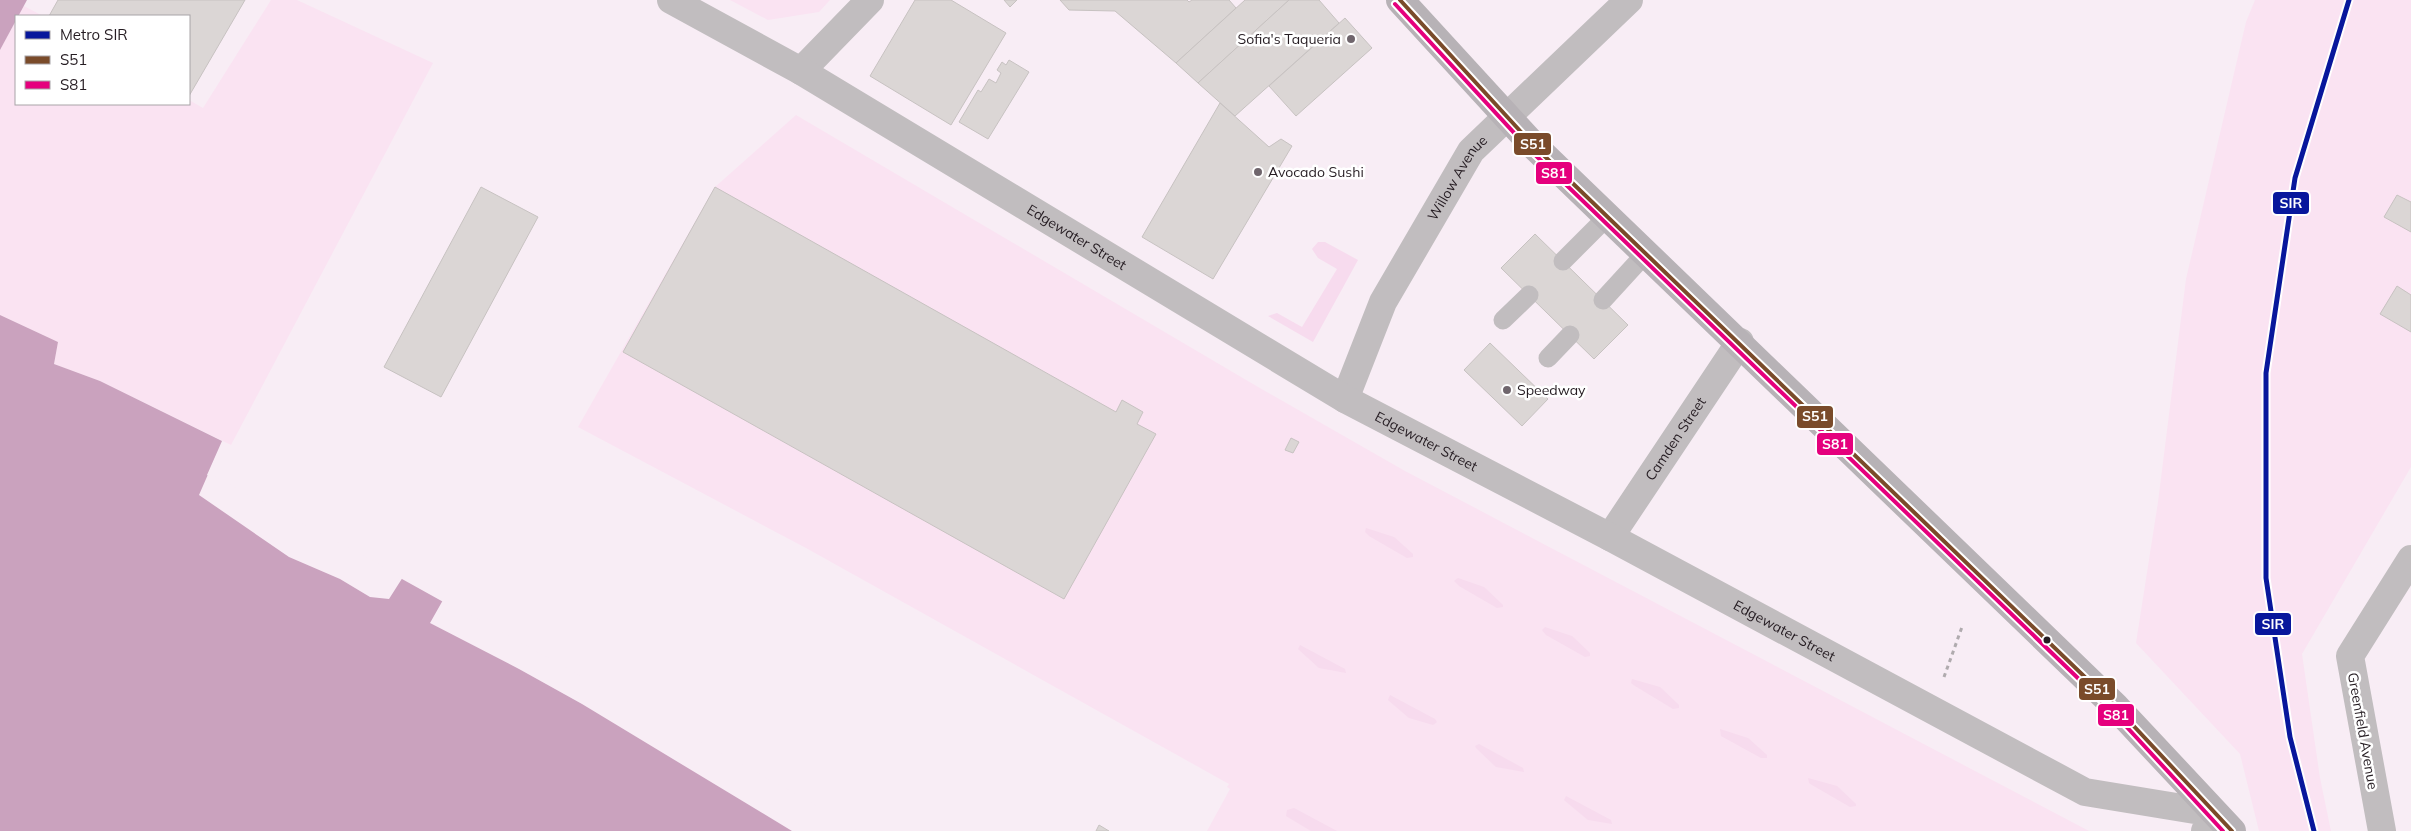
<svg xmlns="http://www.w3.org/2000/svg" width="2411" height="831" font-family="Mulish,sans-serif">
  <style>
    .built { fill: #fae3f2 }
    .green { fill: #f7dbee }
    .water { fill: #caa2be }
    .pier { fill: #f8edf5 }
    .building { fill: #dbd6d5; stroke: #c7c2c1 }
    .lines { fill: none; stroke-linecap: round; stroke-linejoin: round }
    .path { stroke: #b0abae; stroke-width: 3; stroke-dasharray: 4 4; stroke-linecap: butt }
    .service { stroke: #c1bdbf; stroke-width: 19 }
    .minor { stroke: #c1bdbf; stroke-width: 28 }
    .tertiary { stroke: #c1bdbf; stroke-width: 28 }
    .secondary { stroke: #b7b2b6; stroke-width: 28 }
    .bus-1-casing { stroke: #fff; stroke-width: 8 }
    .bus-2-casing { stroke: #fff; stroke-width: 8 }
    .bus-1 { stroke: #7a4b2a; stroke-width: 4 }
    .bus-2 { stroke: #e5007d; stroke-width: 4 }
    .metro-1-casing { stroke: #fff; stroke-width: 9 }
    .metro-1 { stroke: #08179c; stroke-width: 5 }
    .poi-dot { fill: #6f656c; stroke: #fff; stroke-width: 2 }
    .bus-dot { fill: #251c22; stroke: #fff; stroke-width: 2 }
    .labels { text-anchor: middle; stroke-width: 5; stroke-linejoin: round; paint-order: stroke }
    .poi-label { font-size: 14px; fill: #251c22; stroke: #fff; text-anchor: start }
    .street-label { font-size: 14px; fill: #251c22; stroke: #fff }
    .line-badge { stroke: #fff; stroke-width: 2 }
    .badge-label { font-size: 14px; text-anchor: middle; font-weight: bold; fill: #fff }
  </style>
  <rect width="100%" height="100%" fill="#f8edf5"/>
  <g class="built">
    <polygon points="271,0 297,0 433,63 231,445 100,381 54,364 58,342 0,315 0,50 16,20 16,104 189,104 189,100 203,108"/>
    <polygon points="730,0 830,0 819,12 768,20"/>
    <polygon points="2255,0 2411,0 2411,467 2302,654 2320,778 2331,831 2259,831 2240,754 2136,643 2158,502 2186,279 2246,22"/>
    <polygon points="24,6 43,16 18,16"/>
    <polygon points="796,115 1253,384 1405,471 2089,831 1207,831 1230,789 1227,787 1229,784 806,548 578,427 715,187"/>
  </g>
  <g class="green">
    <polygon points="1318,242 1325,242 1358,260 1313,342 1268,316 1277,313 1302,327 1337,269 1318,258 1312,249"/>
    <polygon points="1366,528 1394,537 1413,554 1413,557 1407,558 1369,536 1365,532"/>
    <polygon points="1458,578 1484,587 1503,605 1503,607 1497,608 1459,586 1454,581"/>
    <polygon points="1545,627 1572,636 1590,653 1590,656 1585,657 1546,635 1542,630"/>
    <polygon points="1300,645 1345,669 1346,673 1319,668 1298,649"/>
    <polygon points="1632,679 1660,687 1679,705 1679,708 1673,709 1635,686 1631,683"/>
    <polygon points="1390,695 1435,719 1437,722 1433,725 1409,718 1388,700"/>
    <polygon points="1720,729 1748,738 1767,755 1767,758 1761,758 1721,736"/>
    <polygon points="1479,744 1523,768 1524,772 1496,767 1476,748 1475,746"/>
    <polygon points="1808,778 1837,786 1856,804 1856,806 1850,807 1812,785 1809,783"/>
    <polygon points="1566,796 1611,820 1612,824 1588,820 1564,800"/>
    <polygon points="1294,808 1296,809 1337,831 1311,831 1286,816 1287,810"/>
  </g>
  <g class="water">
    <polygon points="0,0 27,0 0,50"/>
    <polygon points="0,315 58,342 54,364 100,381 222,441 207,475 402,579 855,831 0,831"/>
  </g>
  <g class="pier">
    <polygon points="216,456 218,457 210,474 403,577 389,599 370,597 340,579 289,557 199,495"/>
    <polygon points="443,600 814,804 857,831 792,831 582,704 519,669 430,623"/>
  </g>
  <g class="building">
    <polygon points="58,0 245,0 189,96 189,16 49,16"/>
    <polygon points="915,0 951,0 1006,33 951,125 870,76"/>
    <polygon points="1004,0 1017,0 1010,7"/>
    <polygon points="1060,0 1187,0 1189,2 1192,0 1229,0 1236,8 1176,63 1115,11 1069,10"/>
    <polygon points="1245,0 1289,0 1198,83 1176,63"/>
    <polygon points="1289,0 1319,0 1339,23 1235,116 1198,83"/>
    <polygon points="1345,18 1372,48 1296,116 1269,86"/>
    <polygon points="1009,60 1029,72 988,139 959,122 978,90 981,92 989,79 996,83 1001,73 997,70 1002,62 1006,65"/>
    <polygon points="1220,103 1269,147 1281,139 1292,146 1213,279 1142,237"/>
    <polygon points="481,187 538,217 441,397 384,367"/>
    <polygon points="715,187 1116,412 1122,400 1143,412 1137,424 1156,434 1064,599 623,352"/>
    <polygon points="2397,195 2411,202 2411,232 2384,217"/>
    <polygon points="1535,234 1628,325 1594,359 1501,268"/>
    <polygon points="2397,286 2411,295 2411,332 2380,314"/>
    <polygon points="1490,343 1548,399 1522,426 1464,370"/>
    <polygon points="1291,438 1299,442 1293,453 1285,450"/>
    <polygon points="1099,825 1109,831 1096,831"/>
  </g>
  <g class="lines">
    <polyline class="path" points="1944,677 1962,627"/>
    <g class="service">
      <polyline points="1563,261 1608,216"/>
      <polyline points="1603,300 1646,253"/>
      <polyline points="1503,320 1529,295"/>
      <polyline points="1548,358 1570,335"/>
    </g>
    <g class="minor">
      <polyline points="801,71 870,0"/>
      <path id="s1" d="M1345 399 1383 302 1471 151 1629 0"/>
      <path id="s2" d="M1610 537 1740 342"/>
      <polyline points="2382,831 2350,656 2411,559"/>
    </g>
    <path class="tertiary" id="s3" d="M671 0 801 71 1345 399 1610 537 2085 792 2213 813 2205 831"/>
    <polyline class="secondary" points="1400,0 1533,145 2115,706 2232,831"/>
    <g class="bus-1-casing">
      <polyline id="bus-1" points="1400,0 1533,145 2115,706 2232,831"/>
    </g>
    <g class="bus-2-casing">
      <polyline id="bus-2" points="1395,4 1529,149 2111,710 2223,831"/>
    </g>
    <use href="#bus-1" class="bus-1"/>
    <use href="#bus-2" class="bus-2"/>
    <g class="metro-1-casing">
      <polyline id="metro-1" points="2314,831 2290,737 2266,578 2266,373 2295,178 2349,0"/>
    </g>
    <use href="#metro-1" class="metro-1"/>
  </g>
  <g class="poi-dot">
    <circle cx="1351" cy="39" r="5"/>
    <circle cx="1258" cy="172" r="5"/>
    <circle cx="1507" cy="390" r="5"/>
  </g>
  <circle class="bus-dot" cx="2047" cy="640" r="4.5"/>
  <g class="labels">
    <g class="poi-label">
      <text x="1341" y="44" text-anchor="end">Sofia's Taqueria</text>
      <text x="1268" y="177">Avocado Sushi</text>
      <text x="1517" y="395">Speedway</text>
    </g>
    <g class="street-label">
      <text dy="5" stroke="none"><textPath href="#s1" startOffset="249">Willow Avenue</textPath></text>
      <text dy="5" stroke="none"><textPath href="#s3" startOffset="470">Edgewater Street</textPath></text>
      <text dy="5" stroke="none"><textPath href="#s2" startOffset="118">Camden Street</textPath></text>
      <text dy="5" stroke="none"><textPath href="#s3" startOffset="875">Edgewater Street</textPath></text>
      <text dy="5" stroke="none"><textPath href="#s3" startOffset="1280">Edgewater Street</textPath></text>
      <text transform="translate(2363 731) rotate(80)" y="5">Greenfield Avenue</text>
    </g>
  </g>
  <g class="line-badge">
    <rect x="1513" y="132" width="39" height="24" rx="5" fill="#7a4b2a"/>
    <rect x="1535" y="161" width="38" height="24" rx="5" fill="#e5007d"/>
    <rect x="2272" y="191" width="38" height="24" rx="5" fill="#08179c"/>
    <rect x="1796" y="405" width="38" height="24" rx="5" fill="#7a4b2a"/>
    <rect x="1816" y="432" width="38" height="24" rx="5" fill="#e5007d"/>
    <rect x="2254" y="612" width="38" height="24" rx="5" fill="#08179c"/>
    <rect x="2078" y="677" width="38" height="24" rx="5" fill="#7a4b2a"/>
    <rect x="2097" y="703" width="38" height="24" rx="5" fill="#e5007d"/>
  </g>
  <g class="badge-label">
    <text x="1533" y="149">S51</text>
    <text x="1554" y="178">S81</text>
    <text x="2291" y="208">SIR</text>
    <text x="1815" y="421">S51</text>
    <text x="1835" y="449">S81</text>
    <text x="2273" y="629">SIR</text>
    <text x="2097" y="694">S51</text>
    <text x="2116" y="720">S81</text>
  </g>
  <rect x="15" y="15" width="175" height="90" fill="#ffffff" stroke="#a8a4a7"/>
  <rect x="25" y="31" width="25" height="8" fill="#08179c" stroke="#a8a4a7"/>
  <text x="60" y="40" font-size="15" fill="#251c22">Metro SIR</text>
  <rect x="25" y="56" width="25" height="8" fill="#7a4b2a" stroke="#a8a4a7"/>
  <text x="60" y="65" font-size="15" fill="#251c22">S51</text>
  <rect x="25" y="81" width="25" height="8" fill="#e5007d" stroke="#a8a4a7"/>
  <text x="60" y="90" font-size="15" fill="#251c22">S81</text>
</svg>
